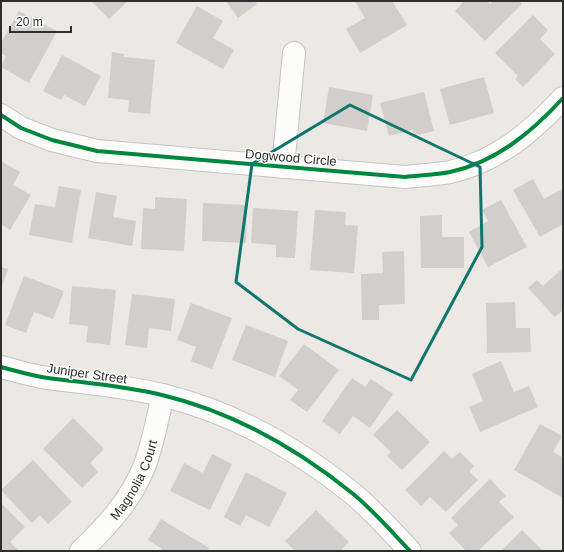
<svg xmlns="http://www.w3.org/2000/svg" width="564" height="552" font-family="Arial,sans-serif">
  <style>
    .building { fill: #d1cecb }
    .lines { fill: none; stroke-linecap: round; stroke-linejoin: round }
    .minor-casing { stroke: #c5c4c5; stroke-width: 24 }
    .minor { stroke: #fcfcfb; stroke-width: 22 }
    .cycleway-casing { stroke: #fff; stroke-width: 6 }
    .cycleway { stroke: #00873e; stroke-width: 4 }
    .marked { fill: none; stroke: #0f766e; stroke-width: 3; stroke-linejoin: round }
    .labels { text-anchor: middle; stroke-width: 3; stroke-linejoin: round; paint-order: stroke }
    .street-label { font-size: 13px; fill: #2e2e2e; stroke: #fff }
  </style>
  <rect width="100%" height="100%" fill="#ece8e4"/>
  <g class="building">
    <polygon points="91,1 128,1 109,19"/>
    <polygon points="226,1 255,1 257,4 238,18"/>
    <polygon points="355,1 392,1 407,25 360,53 346,29 365,18"/>
    <polygon points="464,1 486,1 490,4 493,1 519,1 522,4 485,41 455,11"/>
    <polygon points="197,6 223,21 213,38 234,50 223,69 176,43"/>
    <polygon points="19,11 57,31 29,83 1,67 6,56 1,53 1,43"/>
    <polygon points="533,15 548,30 540,39 555,54 523,87 515,79 518,76 495,53"/>
    <polygon points="112,52 124,54 124,57 155,60 150,114 128,112 129,100 108,98"/>
    <polygon points="62,55 101,76 85,106 64,95 61,100 43,91"/>
    <polygon points="484,77 494,113 450,125 440,89"/>
    <polygon points="329,87 373,95 367,131 323,123"/>
    <polygon points="424,92 434,131 414,136 413,130 389,136 380,103"/>
    <polygon points="1,161 20,172 13,185 31,195 10,230 1,224"/>
    <polygon points="533,179 544,199 562,189 563,191 563,224 540,237 513,190"/>
    <polygon points="59,186 81,190 72,243 29,235 35,204 55,207"/>
    <polygon points="96,192 117,196 113,217 136,221 132,246 88,238"/>
    <polygon points="155,197 187,199 184,251 141,249 143,208 155,209"/>
    <polygon points="501,200 527,247 488,267 469,232 488,221 482,210"/>
    <polygon points="203,203 247,205 246,243 202,241"/>
    <polygon points="253,208 298,211 295,258 276,257 276,245 251,243"/>
    <polygon points="315,210 346,212 345,225 358,226 354,273 310,270"/>
    <polygon points="442,215 442,237 464,237 464,268 421,268 420,216"/>
    <polygon points="404,251 405,304 379,305 379,320 362,320 361,274 383,273 382,252"/>
    <polygon points="1,267 8,269 1,289"/>
    <polygon points="563,268 563,310 555,317 528,288 537,280 543,286"/>
    <polygon points="24,276 64,291 53,319 34,312 26,333 5,325"/>
    <polygon points="72,286 116,290 110,345 86,342 88,326 69,324"/>
    <polygon points="132,294 175,299 171,331 149,328 147,348 125,345"/>
    <polygon points="515,302 516,328 530,328 531,352 487,353 486,303"/>
    <polygon points="191,303 232,318 212,369 191,361 196,347 177,340"/>
    <polygon points="246,325 288,341 275,377 232,360"/>
    <polygon points="304,344 339,370 307,412 290,400 298,390 279,376"/>
    <polygon points="501,361 514,392 529,386 538,407 480,432 469,407 483,401 472,374"/>
    <polygon points="352,378 365,387 371,379 393,394 370,428 353,416 340,434 322,421"/>
    <polygon points="397,410 430,442 402,470 387,456 391,452 373,435"/>
    <polygon points="73,418 104,449 90,463 98,472 82,488 43,449"/>
    <polygon points="540,424 562,436 553,452 563,458 563,498 514,470"/>
    <polygon points="444,451 452,459 460,452 474,466 469,471 478,480 446,512 430,497 421,506 405,490"/>
    <polygon points="212,454 232,464 210,510 170,491 184,463 203,473"/>
    <polygon points="33,460 72,502 48,524 40,515 32,523 1,490"/>
    <polygon points="246,472 287,493 269,527 246,515 240,526 224,517"/>
    <polygon points="490,479 506,496 499,502 514,517 478,551 466,551 449,533 458,525 451,518"/>
    <polygon points="1,503 25,527 10,542 19,551 1,551"/>
    <polygon points="316,510 349,542 340,551 295,551 285,541"/>
    <polygon points="161,519 209,548 207,551 161,551 162,549 148,540"/>
    <polygon points="522,530 543,551 501,551"/>
  </g>
  <g class="lines">
    <g class="minor-casing">
      <g id="minor">
        <path d="M1 115 21 128 52 140 97 151 405 177C420 175 435 175 450 172 496 162 532 132 563 98"/>
        <polyline points="283,167 294,53"/>
        <path d="M1 367C17 371 32 376 48 378 86 383 125 386 162 395 233 412 296 448 352 493 373 510 391 531 410 551"/>
        <path id="s1" d="M81 551C106 527 131 500 144 467 153 445 157 419 163 395"/>
      </g>
    </g>
    <use href="#minor" class="minor"/>
    <g class="cycleway-casing">
      <g id="cycleway">
        <path d="M1 115 21 128 52 140 97 151 405 177C420 175 435 175 450 172 496 162 532 132 563 98"/>
        <path d="M1 367C17 371 32 376 48 378 86 383 125 386 162 395 233 412 296 448 352 493 373 510 391 531 410 551"/>
      </g>
    </g>
    <use href="#cycleway" class="cycleway"/>
  </g>
  <path class="marked" d="M350 105 480 167 482 247 411 380 298 329 236 282 252 164Z"/>
  <g class="labels">
    <g class="street-label">
      <text transform="translate(291 157) rotate(5)" y="5">Dogwood Circle</text>
      <text transform="translate(87 373) rotate(8)" y="5">Juniper Street</text>
      <text dy="5" stroke="none"><textPath href="#s1" startOffset="90">Magnolia Court</textPath></text>
    </g>
  </g>
  <rect width="564" height="552" fill="none" stroke="#2e2e2e" stroke-width="4"/>
  <path d="M10 26v6h61v-6" fill="none" stroke="#2e2e2e" stroke-width="2"/>
  <text x="16" y="26" font-size="12" fill="#2e2e2e" stroke="#ffffff" stroke-width="3" paint-order="stroke">20 m</text>
</svg>
